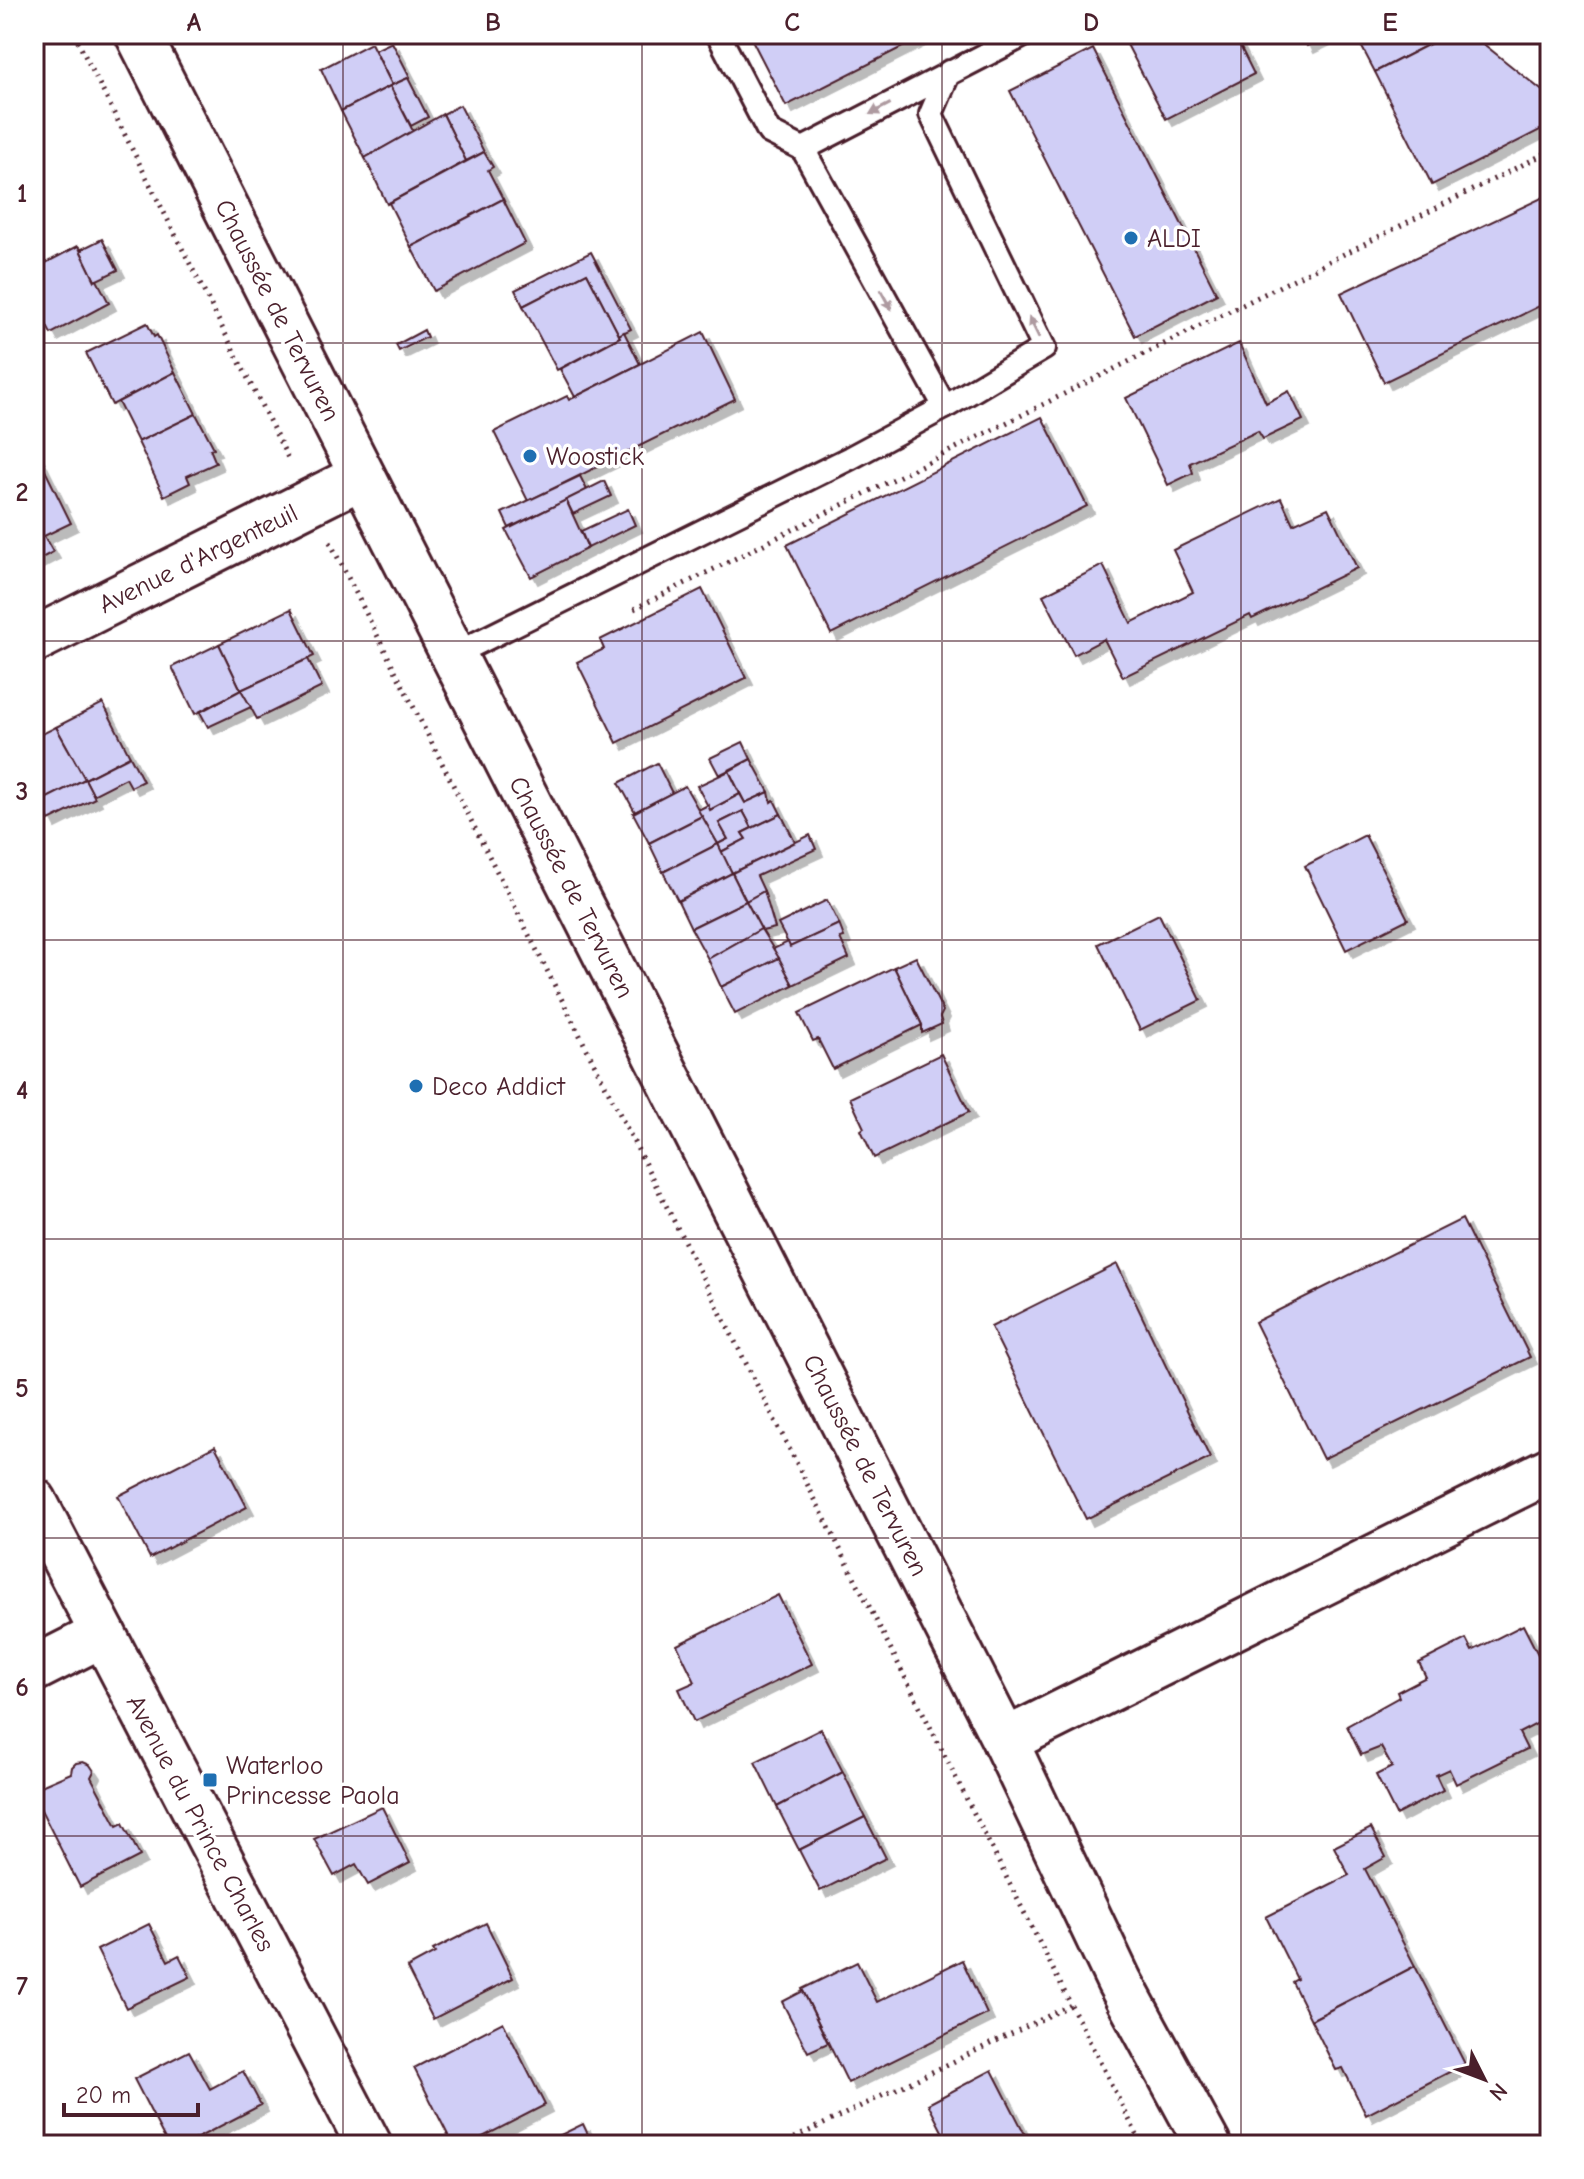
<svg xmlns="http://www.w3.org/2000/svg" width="1584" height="2179" font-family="'Comic Neue',sans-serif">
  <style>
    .building { fill: #d0cef6; stroke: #4a1f2b; stroke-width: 2; filter: url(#shadow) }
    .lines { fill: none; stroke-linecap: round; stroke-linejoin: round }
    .service-casing { stroke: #4a1f2b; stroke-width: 28 }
    .minor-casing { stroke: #4a1f2b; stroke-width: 50 }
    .secondary-casing { stroke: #4a1f2b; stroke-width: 50 }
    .path { stroke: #4a1f2b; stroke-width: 5; stroke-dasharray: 2 6; stroke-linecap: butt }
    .service { stroke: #fff; stroke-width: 22 }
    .minor { stroke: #fff; stroke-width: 44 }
    .secondary { stroke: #fff; stroke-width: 44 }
    .oneway { fill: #ae9aa0 }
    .grid { fill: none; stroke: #4a1f2b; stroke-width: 2; stroke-opacity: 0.55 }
    .poi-dot { fill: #1f6fb2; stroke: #fff; stroke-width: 3 }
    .labels { text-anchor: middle; stroke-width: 7; stroke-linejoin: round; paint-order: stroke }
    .poi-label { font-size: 26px; fill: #4a1f2b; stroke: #fff; text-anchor: start }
    .street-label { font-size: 26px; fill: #4a1f2b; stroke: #fff }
    .neatline { fill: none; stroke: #4a1f2b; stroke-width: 3 }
    .grid-label { font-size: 26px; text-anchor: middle; font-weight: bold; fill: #4a1f2b }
  </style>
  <defs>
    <filter id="shadow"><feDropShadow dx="7" dy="7" stdDeviation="0" flood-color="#0004"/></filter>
  </defs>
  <rect width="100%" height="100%" fill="#fff"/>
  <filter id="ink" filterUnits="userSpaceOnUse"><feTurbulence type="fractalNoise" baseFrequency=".0125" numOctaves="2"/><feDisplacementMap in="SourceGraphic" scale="16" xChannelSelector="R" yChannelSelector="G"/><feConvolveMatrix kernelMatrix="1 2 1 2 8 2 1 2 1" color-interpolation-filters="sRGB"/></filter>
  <g filter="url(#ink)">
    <g class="building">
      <polygon points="749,34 928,34 786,106"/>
      <polygon points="1234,34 1254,74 1166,119 1122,35"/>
      <polygon points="1301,34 1332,34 1307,46"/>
      <polygon points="1355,34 1449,34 1375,72"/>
      <polygon points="1449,34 1471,34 1550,97 1550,125 1432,185 1375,72"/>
      <polygon points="392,42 410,77 392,85 375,50"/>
      <polygon points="371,43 392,85 341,111 321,69"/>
      <polygon points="1093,49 1217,294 1135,336 1010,91"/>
      <polygon points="408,78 428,117 411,126 390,86"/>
      <polygon points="390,86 413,131 365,158 341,111"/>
      <polygon points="460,105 484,152 466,161 443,114"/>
      <polygon points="443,114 466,161 387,204 365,158"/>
      <polygon points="484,152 493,167 488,170 503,199 411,247 389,203"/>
      <polygon points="1550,194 1550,301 1384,382 1341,293"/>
      <polygon points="503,199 525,243 434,291 411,247"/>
      <polygon points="102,239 118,270 95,281 80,250"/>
      <polygon points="78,246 82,250 80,250 95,281 97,280 109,303 51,334 34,301 34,269"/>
      <polygon points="591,252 631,329 619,335 587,273 523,306 515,290"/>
      <polygon points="587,273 620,337 557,370 523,306"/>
      <polygon points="147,323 154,337 157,335 175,372 112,405 86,353"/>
      <polygon points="424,330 427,337 399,351 396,345"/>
      <polygon points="624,332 640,364 575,397 560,369 620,337 619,335"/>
      <polygon points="703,332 735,399 528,501 494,432 567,396 569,400 575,397"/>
      <polygon points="1239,343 1266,403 1289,391 1303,420 1263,439 1258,431 1190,463 1193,473 1168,485 1126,398"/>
      <polygon points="175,372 196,414 138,442 118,402"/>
      <polygon points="196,414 214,448 210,449 216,463 187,476 190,483 164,496 138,442"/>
      <polygon points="1042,417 1087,506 831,634 787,545"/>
      <polygon points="34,448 71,523 44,536 53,552 34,562"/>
      <polygon points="580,476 587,490 509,528 502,513"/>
      <polygon points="604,481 611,496 573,514 566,500"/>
      <polygon points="1281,498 1293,524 1328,508 1357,568 1252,619 1250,615 1123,677 1104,639 1074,655 1043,595 1103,565 1131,623 1193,592 1173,550"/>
      <polygon points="566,500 588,548 531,577 506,530"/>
      <polygon points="628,509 635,525 588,548 581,531"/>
      <polygon points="702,589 746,678 617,743 577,662 604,649 600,640"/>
      <polygon points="291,609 314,656 241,690 219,644"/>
      <polygon points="219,644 241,690 195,714 172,667"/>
      <polygon points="308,659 322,687 257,719 241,690"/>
      <polygon points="241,690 251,707 208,727 200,712"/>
      <polygon points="103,703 130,756 85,779 56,727"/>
      <polygon points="56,727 85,779 38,803 34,795 34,738"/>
      <polygon points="743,742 751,759 719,775 710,758"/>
      <polygon points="130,756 143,781 131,787 126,778 93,795 85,779"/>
      <polygon points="751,759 769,792 745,803 729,771"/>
      <polygon points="657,763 672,793 635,812 619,783"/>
      <polygon points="729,771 740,794 710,810 697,786"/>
      <polygon points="85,779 95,798 49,821 39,802"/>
      <polygon points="685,786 702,816 649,843 633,813"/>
      <polygon points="769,792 771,802 774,800 781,814 752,828 743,811 719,823 728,839 718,844 698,810 708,805 710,810 740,794 745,803"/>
      <polygon points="743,811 752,828 742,833 746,839 721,852 718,844 728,839 719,823"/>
      <polygon points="781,814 795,842 732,873 721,852 746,839 742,833"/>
      <polygon points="702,816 718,844 663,872 649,843"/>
      <polygon points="810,835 816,849 757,876 764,891 746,901 732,873"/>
      <polygon points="1365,835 1408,919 1346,950 1305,866"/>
      <polygon points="718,844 732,873 678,901 663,872"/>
      <polygon points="732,873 746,901 691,928 678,901"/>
      <polygon points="764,891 775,928 762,931 746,901"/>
      <polygon points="827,900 839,924 790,947 778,924"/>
      <polygon points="746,901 761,929 708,959 691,928"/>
      <polygon points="1159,914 1201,1000 1140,1030 1098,944"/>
      <polygon points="839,924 844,937 840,938 849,958 793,985 773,949 788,942 790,947"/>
      <polygon points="761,929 779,958 721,987 708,959"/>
      <polygon points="916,957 943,1011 940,1017 942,1024 922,1033 922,1025 894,967"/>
      <polygon points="779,958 793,985 735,1014 721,987"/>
      <polygon points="894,967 922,1025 833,1069 818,1039 813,1041 799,1013"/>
      <polygon points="941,1054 969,1112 874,1158 861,1130 864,1128 850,1098"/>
      <polygon points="1462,1219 1530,1357 1323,1459 1255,1322"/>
      <polygon points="1117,1264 1210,1458 1086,1519 991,1327"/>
      <polygon points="215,1446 247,1507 150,1558 118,1496"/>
      <polygon points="778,1595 812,1664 694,1722 679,1689 695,1682 677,1645"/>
      <polygon points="1523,1625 1550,1678 1550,1717 1519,1733 1527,1749 1456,1784 1449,1769 1436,1775 1443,1790 1396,1815 1376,1775 1392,1767 1381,1747 1361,1755 1347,1726 1399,1697 1397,1692 1426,1677 1419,1663 1466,1639 1472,1651"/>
      <polygon points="821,1729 843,1772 777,1807 755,1762"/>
      <polygon points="83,1762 90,1765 94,1771 91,1777 117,1826 123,1823 140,1856 80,1887 34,1796 34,1789 71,1773 72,1767 76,1763"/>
      <polygon points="843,1772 865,1817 799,1850 777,1807"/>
      <polygon points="382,1807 410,1863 368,1885 356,1864 334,1876 314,1839"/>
      <polygon points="865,1817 886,1858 820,1891 799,1850"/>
      <polygon points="1371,1828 1386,1857 1365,1869 1415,1966 1311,2020 1292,1982 1297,1979 1266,1917 1349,1875 1334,1847"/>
      <polygon points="486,1923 513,1978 433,2019 407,1968 435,1953 433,1950"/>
      <polygon points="149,1924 168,1961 179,1955 190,1977 126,2008 97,1950"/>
      <polygon points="962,1960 987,2014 848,2083 802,1989 857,1962 877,2002"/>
      <polygon points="1415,1966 1465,2064 1366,2115 1343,2068 1336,2070 1311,2020"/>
      <polygon points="803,1991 828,2043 808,2052 782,2002"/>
      <polygon points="503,2022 545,2105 467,2145 453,2145 414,2068"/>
      <polygon points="189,2051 210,2089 243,2071 261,2105 184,2145 168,2145 134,2079"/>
      <polygon points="992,2070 1030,2144 949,2145 928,2104"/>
      <polygon points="583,2124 593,2145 540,2145"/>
    </g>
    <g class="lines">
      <g class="service-casing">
        <g id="service">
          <polyline points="718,34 769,132 803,149"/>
          <polyline points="949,72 931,114 1044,348 945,407 803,149 1026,34"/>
          <polyline points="453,655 850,458 945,407"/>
        </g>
      </g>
      <g class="minor-casing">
        <g id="minor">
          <polyline points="34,640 362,476"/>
          <polyline points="34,1501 369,2145"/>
          <polyline points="34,1669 103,1634"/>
          <polyline points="1005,1741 1550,1470"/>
        </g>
      </g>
      <g class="secondary-casing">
        <polyline id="secondary" points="138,34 1005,1741 1119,1981 1208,2145"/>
      </g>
      <g class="path">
        <polyline points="74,34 290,462"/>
        <polyline points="330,542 1142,2145"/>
        <polyline points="634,609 1550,151"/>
        <polyline points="780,2145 1071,2005"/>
      </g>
      <use href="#service" class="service"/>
      <use href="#minor" class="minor"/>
      <use href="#secondary" class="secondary"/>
    </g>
    <defs><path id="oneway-solid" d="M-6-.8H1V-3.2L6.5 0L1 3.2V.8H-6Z" transform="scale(2)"/></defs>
    <g class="oneway">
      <use href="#oneway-solid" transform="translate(880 109) rotate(152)"/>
      <use href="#oneway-solid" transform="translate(886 300) rotate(61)"/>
      <use href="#oneway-solid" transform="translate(1034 327) rotate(-116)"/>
    </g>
  </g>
  <path class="grid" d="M343 34V2145M642 34V2145M942 34V2145M1241 34V2145M34 343H1550M34 641H1550M34 940H1550M34 1239H1550M34 1538H1550M34 1836H1550"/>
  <g class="poi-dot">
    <circle cx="1131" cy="238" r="8"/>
    <circle cx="530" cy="456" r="8"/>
    <circle cx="416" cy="1086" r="8"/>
    <rect x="202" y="1772" width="16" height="16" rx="4"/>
  </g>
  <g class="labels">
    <g class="poi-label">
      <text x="1147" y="247">ALDI</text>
      <text x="546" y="465">Woostick</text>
      <text x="432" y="1095">Deco Addict</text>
      <text x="226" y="1774">Waterloo<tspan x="226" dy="30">Princesse Paola</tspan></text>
    </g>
    <g class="street-label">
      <text transform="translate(278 310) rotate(63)" y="9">Chaussée de Tervuren</text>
      <text transform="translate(198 558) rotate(-26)" y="9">Avenue d'Argenteuil</text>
      <text transform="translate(572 887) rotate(63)" y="9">Chaussée de Tervuren</text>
      <text transform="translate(866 1465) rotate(63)" y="9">Chaussée de Tervuren</text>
      <text transform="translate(201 1823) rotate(62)" y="9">Avenue du Prince Charles</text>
    </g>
  </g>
  <rect width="1584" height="2179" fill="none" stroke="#fff" stroke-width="88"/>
  <g transform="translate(1484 2079) rotate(132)" stroke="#ffffff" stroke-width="6" paint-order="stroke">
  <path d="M0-6L14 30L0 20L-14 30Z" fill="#4a1f2b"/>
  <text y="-12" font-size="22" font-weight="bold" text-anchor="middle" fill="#4a1f2b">N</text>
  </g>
  <path d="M64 2103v12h134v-12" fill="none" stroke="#4a1f2b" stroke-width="4"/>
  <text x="76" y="2103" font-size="24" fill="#4a1f2b" stroke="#ffffff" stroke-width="6" paint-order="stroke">20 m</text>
  <rect x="44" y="44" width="1496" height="2091" class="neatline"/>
  <g class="grid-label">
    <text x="194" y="31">A</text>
    <text x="493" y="31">B</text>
    <text x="792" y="31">C</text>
    <text x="1091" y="31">D</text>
    <text x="1390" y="31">E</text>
    <text x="22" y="202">1</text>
    <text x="22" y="501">2</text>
    <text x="22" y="800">3</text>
    <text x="22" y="1099">4</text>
    <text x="22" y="1397">5</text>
    <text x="22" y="1696">6</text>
    <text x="22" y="1995">7</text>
  </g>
</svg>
